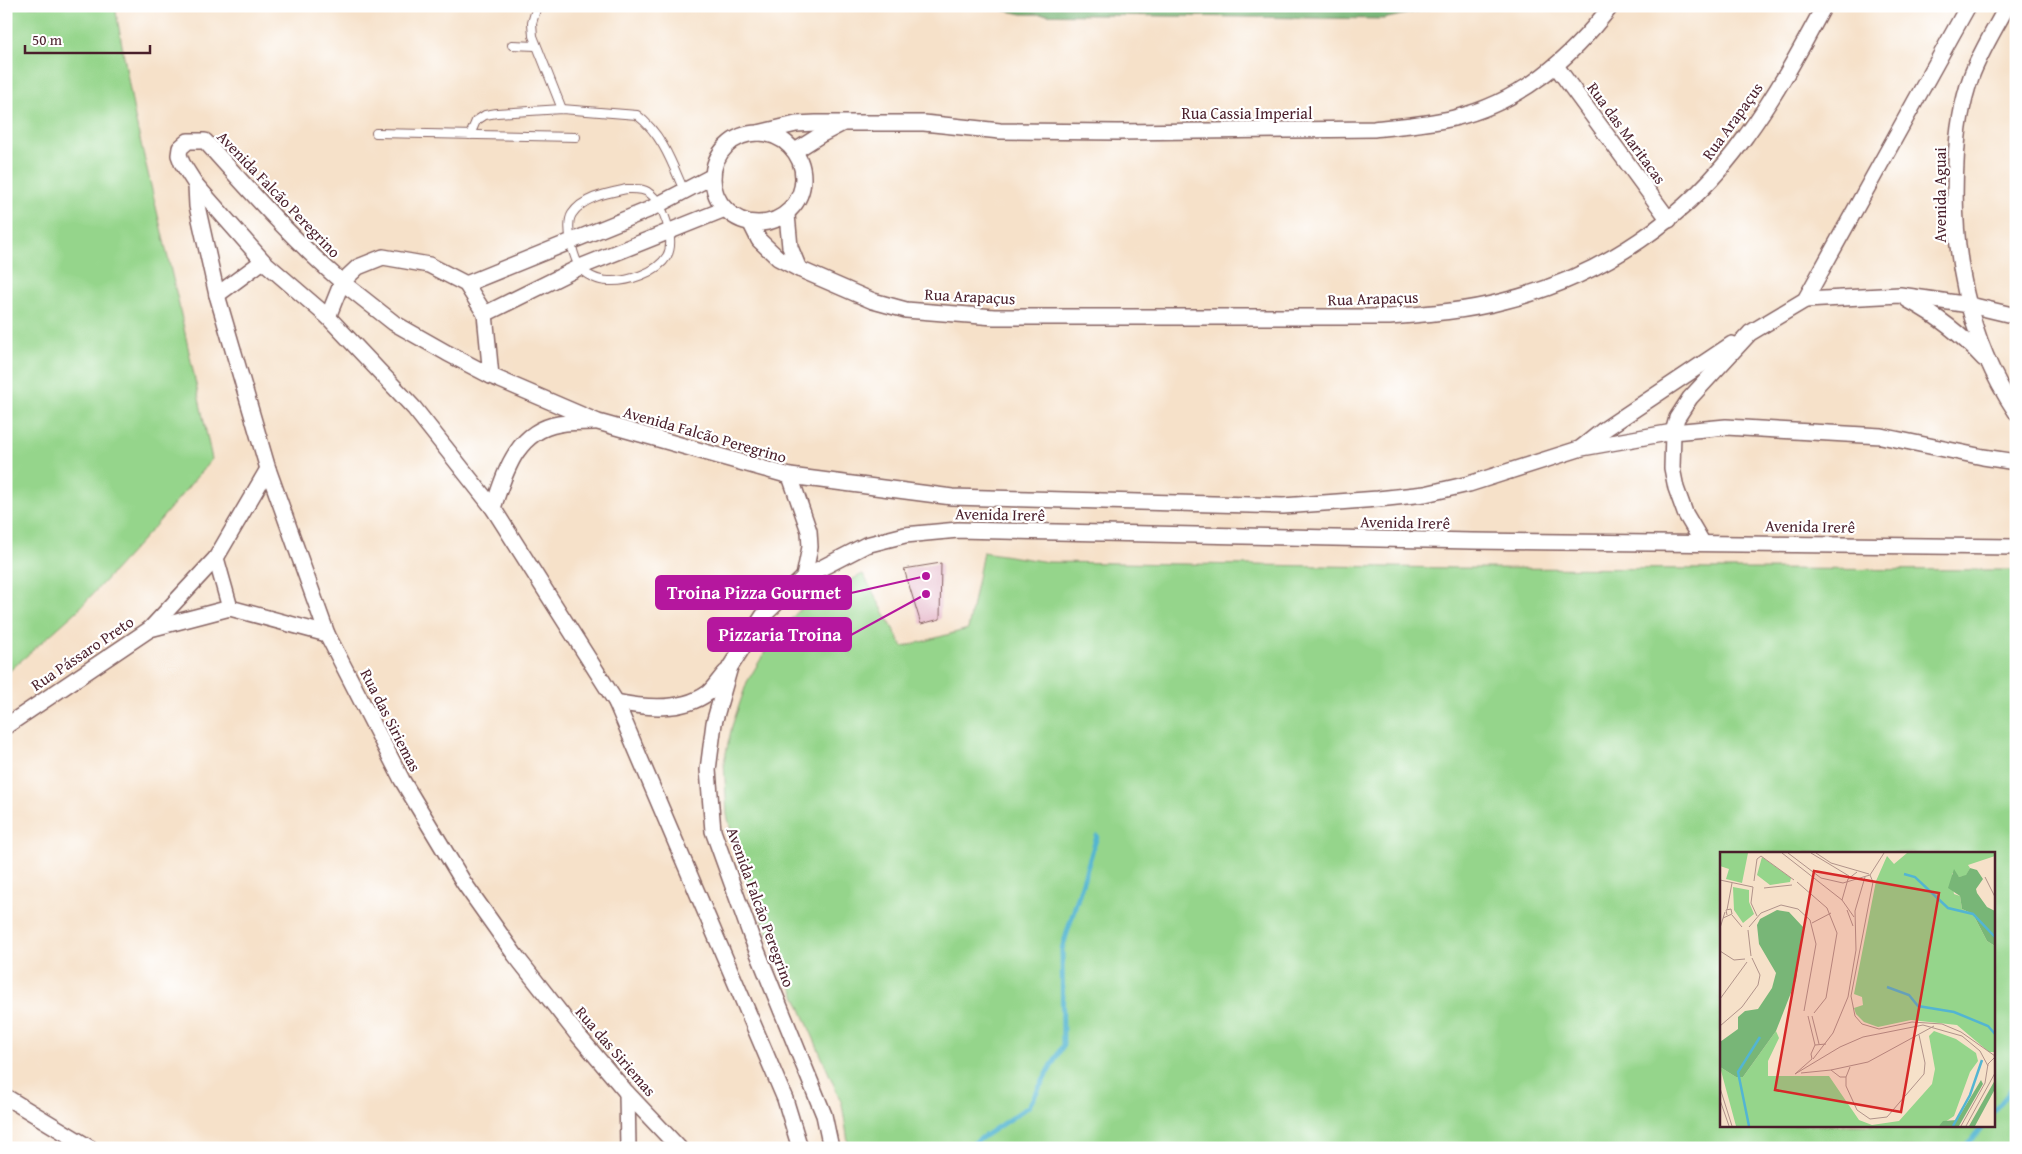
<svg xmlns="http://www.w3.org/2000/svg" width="2022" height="1154" font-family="'Gentium Book Plus',serif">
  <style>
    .green { fill: #95d58b; stroke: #707a5b; fill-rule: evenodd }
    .forest { fill: #78b677; stroke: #616a51 }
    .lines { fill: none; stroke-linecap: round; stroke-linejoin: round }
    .stream { stroke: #53b5d2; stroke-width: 5 }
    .building { fill: #e3b1c4 }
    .lane-casing { stroke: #866362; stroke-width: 10 }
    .street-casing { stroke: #866362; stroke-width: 18 }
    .lane { stroke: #fff; stroke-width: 8 }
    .street { stroke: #fff; stroke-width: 15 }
    .labels { text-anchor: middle; stroke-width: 4.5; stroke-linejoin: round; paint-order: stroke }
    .street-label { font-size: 16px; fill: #4a1f2b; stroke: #fff }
    .inset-river { fill: none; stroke: #53b5d2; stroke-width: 2.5 }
    .inset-road { fill: none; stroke: #b1938a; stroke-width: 1 }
    .view { fill: #d62828; fill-opacity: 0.15; stroke: #d62828; stroke-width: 2.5 }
    .inset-edge { fill: none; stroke: #4a1f2b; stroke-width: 2.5 }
    .leader { fill: none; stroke: #b5179e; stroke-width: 2 }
    .callout-dot { fill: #b5179e; stroke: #fff; stroke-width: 2 }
    .callout { fill: #b5179e; stroke: #b5179e; stroke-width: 2 }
    .callout-label { font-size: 18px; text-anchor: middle; font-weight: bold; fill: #fff }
  </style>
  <rect width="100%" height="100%" fill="#fff"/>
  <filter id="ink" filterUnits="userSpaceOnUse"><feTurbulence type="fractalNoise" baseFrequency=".02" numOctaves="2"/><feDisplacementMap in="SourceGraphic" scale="10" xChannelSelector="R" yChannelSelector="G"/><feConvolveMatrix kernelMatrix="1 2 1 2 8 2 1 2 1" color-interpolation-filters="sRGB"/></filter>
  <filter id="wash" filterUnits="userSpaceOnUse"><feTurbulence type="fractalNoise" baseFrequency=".0096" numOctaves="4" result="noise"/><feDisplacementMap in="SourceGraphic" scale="20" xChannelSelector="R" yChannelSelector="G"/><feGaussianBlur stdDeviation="1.12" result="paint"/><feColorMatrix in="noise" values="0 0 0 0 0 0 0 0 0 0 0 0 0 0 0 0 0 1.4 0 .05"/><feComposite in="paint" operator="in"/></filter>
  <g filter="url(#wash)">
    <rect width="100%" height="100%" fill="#f6e1c9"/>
    <g class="green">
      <polygon points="6,6 115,6 135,118 177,296 212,459 156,525 77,611 6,674"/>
      <path d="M983 552 1048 562 1459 568 2016 570V1148H849L842 1104 741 870 727 815 724 762 732 726 747 682 774 637 808 601 863 574 903 647 968 629ZM1721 853H1993V1125H1721Z"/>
    </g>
    <polygon class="forest" points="984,6 1443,6 1383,19 1022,14"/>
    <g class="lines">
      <g class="stream">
        <polyline points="1993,1113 2016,1084"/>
        <polyline points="974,1148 974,1143 1029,1106 1063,1045 1062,949 1097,836"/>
        <polyline points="1965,1148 1983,1125"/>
      </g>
    </g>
    <g id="blocks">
      <polygon class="building" points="941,563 940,619 921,624 904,569"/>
    </g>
  </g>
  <g filter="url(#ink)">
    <use href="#blocks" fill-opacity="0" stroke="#866362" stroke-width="1"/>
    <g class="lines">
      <g class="lane-casing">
        <g id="lane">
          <polyline points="537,6 532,23 533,36 562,109"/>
          <polyline points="512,45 536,46"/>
          <polyline points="376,133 576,137"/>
          <path d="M470 135 476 121 485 115 497 113 562 109 637 115C662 134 672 163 684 191"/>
          <path d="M627 189C634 189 643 188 649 193 663 202 676 240 667 256 657 273 627 282 609 281 599 281 584 275 579 266 573 255 565 225 572 214 583 197 608 193 627 189Z"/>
        </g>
      </g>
      <g class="street-casing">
        <g id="street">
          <path d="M2007 6C1995 29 1980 53 1971 77 1961 105 1957 134 1956 163 1951 249 1967 339 2016 412"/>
          <polyline points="1556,66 1669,220"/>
          <circle cx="758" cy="178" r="45"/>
          <path d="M758 133 796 124 816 123H924L1000 131 1118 132 1374 129C1401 126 1428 124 1454 118 1521 102 1570 59 1611 6"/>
          <polyline points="795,151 822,134 841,124"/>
          <polyline points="196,185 197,206 217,295 268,469 327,634 402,780 464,883 515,955 577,1034 627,1093 679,1148"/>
          <polyline points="787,215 790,247 799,269"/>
          <path d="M751 224 759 240 778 258 799 269 873 301 906 310 994 317H1388C1427 314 1467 311 1504 301 1601 277 1689 218 1746 136 1776 95 1800 51 1824 6"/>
          <polyline points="466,284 648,210 713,176"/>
          <polyline points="217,295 263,261"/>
          <polyline points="1805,300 1900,295 1970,305 2016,316"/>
          <path d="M1908 300C1936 315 1963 336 1984 359"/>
          <polyline points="485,314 580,267 725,209"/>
          <polyline points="328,317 342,282 394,323 447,353 491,376 598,422 790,476 952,497 1283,506 1378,499 1425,494 1469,484 1582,448 1673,432 1726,427 1881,436 1983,457 2016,462"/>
          <path d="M491 376 485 314 466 284 429 265 383 257 358 267 342 282C292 239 249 190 205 141H188L180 148 179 155 182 163 196 185 263 261 328 317 414 408 493 508 616 702 785 1099 800 1148"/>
          <polyline points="1582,447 1602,431 1732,344"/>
          <polyline points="790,476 809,531 810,547 804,577"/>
          <path d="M493 508C505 473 516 431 559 424 570 422 582 422 594 422"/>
          <polyline points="1702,542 1685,513 1676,488 1672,468 1673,432 1677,418 1690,398 1750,333 1805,300 1968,6"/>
          <polyline points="230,608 216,558 268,469"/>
          <polyline points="150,629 216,558"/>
          <path d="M616 702C645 708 682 712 708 693 715 687 720 678 726 672"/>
          <polyline points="6,726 150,629 230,608 327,634"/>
          <polyline points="627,1093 628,1148"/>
          <polyline points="6,1097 90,1148"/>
          <polyline points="831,1148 824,1115 751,936 713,831 708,770 714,723 730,667 763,616 804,577 866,545 905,535 958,530 1472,541 2016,547"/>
        </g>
      </g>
      <use href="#lane" class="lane"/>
      <use href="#street" class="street"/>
    </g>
  </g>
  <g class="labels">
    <g class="street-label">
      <text x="1247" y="119">Rua Cassia Imperial</text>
      <text transform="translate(1732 121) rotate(-54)" y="6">Rua Arapaçus</text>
      <text transform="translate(1627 133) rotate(54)" y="6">Rua das Maritacas</text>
      <text transform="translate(279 194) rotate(46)" y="6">Avenida Falcão Peregrino</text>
      <text transform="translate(1940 195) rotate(-90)" y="6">Avenida Aguai</text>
      <text transform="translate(970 296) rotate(3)" y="6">Rua Arapaçus</text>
      <text transform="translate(1373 298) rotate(-2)" y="6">Rua Arapaçus</text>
      <text transform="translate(705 434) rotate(16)" y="6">Avenida Falcão Peregrino</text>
      <text transform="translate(1000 514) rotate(1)" y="6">Avenida Irerê</text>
      <text transform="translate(1405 522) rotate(1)" y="6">Avenida Irerê</text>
      <text transform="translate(1810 526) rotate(1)" y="6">Avenida Irerê</text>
      <text transform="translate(82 653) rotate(-34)" y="6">Rua Pássaro Preto</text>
      <text transform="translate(391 720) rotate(63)" y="6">Rua das Siriemas</text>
      <text transform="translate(761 907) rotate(70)" y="6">Avenida Falcão Peregrino</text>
      <text transform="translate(616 1051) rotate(49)" y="6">Rua das Siriemas</text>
    </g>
  </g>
  <g transform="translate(1720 852)">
    <rect width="275" height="275" fill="#f6e1c9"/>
    <path d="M0 1H28L22 31 6 27 9 17 0 14ZM187 1H275V4L248 13 250 16 246 24 239 25 232 21V30L234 42 240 44 242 57 253 62 267 89 275 94V200H269L237 173 191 168 158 175 144 170 136 162 134 156 143 153 142 145 134 142 156 29 167 4 174 12ZM42 5 71 26 70 30 50 33 37 23ZM13 35 29 38V50L34 62 23 71 14 58ZM56 179 59 186 48 209V224H109L139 268 152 273 179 269 212 232 215 217 209 184 214 179 236 187 256 201 258 209 250 220 234 264 219 274H16L0 215 16 225H23Z" fill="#95d58b"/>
    <path d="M250 16 257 18 263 27 256 37 257 41 267 55 275 59V94L267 89 253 62 242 57 240 44 228 36 234 17 239 25 246 23ZM57 58 69 60 83 75 76 128 56 179 23 225H16L0 215V190L18 177V165L25 159 38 157 52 136 56 121 39 92 37 73 40 67ZM261 228 263 232 239 274H219L223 269 237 268ZM275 228V237L255 274H249Z" fill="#78b677"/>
    <path class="inset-river" d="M184 22 195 25 228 56 253 62 275 85M167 135 189 143 198 154 234 160 268 174 275 182M29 274 18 220 40 185M233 274 250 243 262 208"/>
    <path class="inset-road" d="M62 1 122 48 134 65M68 1 101 26 123 31 150 23 164 1M91 1 129 24M96 1 111 11 149 22M150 23 153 30 131 144 135 164 142 172 159 177 192 170 222 172 241 180 275 204M265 25 275 45M0 28 33 35M34 29 37 7 41 4 74 28M77 30 107 56 117 81 106 146 94 161M33 35 31 51 37 64M44 36 72 33M122 48 128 27 137 20M7 58 12 31M127 58 133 74M12 63 22 75M3 66 12 62 11 57 6 58 7 63M92 71 111 61M29 75 41 61 61 53 78 57 90 68 96 92 84 159M0 76 5 60M28 78 31 104M0 99 14 108 25 107M0 147 27 110M88 164 95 193M92 164 99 192M0 174 22 155 38 133 40 123 32 106M106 192 95 193 91 202 92 207 75 222 120 195 143 185 203 173 242 184 260 199 268 214M93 207 113 181 128 145 136 98 135 59 145 25M130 215 126 225V234L137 258 150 267 167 265 204 222 205 211 199 183M111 218 120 225H126M81 221 111 218 148 210 214 174M0 236 12 274M0 248 9 274M241 274 265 231 268 212 275 205M246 274 275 221"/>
    <path class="view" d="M94 19 219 41 181 260 55 238Z"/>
    <rect width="275" height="275" class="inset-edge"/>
  </g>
  <path class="leader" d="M926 576L851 593M926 594L851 635"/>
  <g class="callout-dot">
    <circle cx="926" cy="576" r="5"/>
    <circle cx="926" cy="594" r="5"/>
  </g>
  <g class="callout">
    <rect x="656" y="576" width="195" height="33" rx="5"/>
    <rect x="708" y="618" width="143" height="33" rx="5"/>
  </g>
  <g class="callout-label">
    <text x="754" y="599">Troina Pizza Gourmet</text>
    <text x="780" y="641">Pizzaria Troina</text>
  </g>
  <rect width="2022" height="1154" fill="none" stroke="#fff" stroke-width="25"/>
  <path d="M25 45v8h125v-8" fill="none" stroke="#4a1f2b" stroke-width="2.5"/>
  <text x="32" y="45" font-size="15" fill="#4a1f2b" stroke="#ffffff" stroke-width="4" paint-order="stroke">50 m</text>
</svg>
